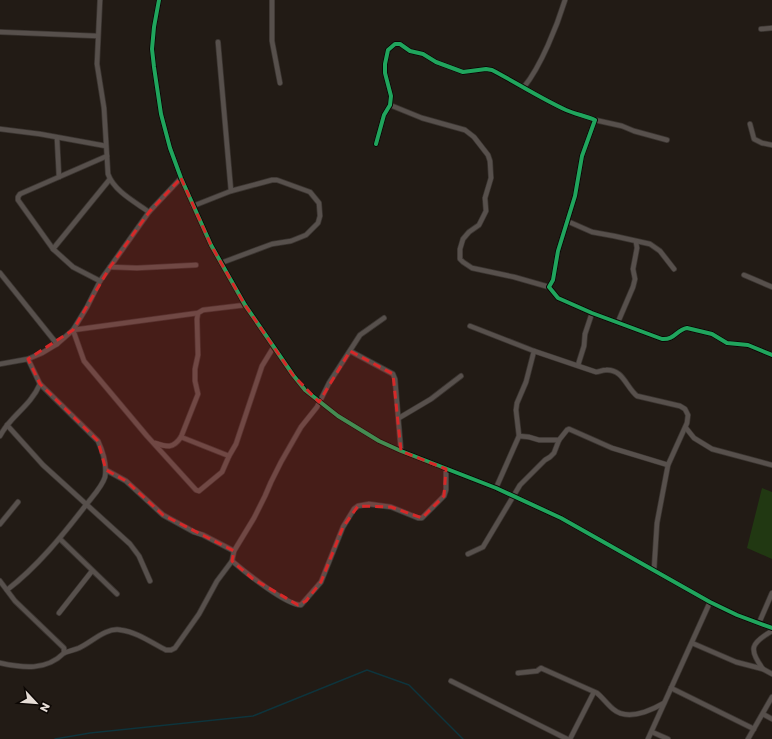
<svg xmlns="http://www.w3.org/2000/svg" width="772" height="739" font-family="Poppins,sans-serif">
  <style>
    .green { fill: #213812 }
    .lines { fill: none; stroke-linecap: round; stroke-linejoin: round }
    .stream { stroke: #0e343c; stroke-width: 1.5 }
    .street-casing { stroke: #3b3531; stroke-width: 6 }
    .street { stroke: #57504c; stroke-width: 4.5 }
    .cycleway-casing { stroke: #0c0704; stroke-width: 6 }
    .cycleway { stroke: #20a55d; stroke-width: 4 }
    .marked { fill: #d62828; fill-opacity: 0.2; stroke: #d62828; stroke-width: 3; stroke-dasharray: 8 5; stroke-linejoin: round }
  </style>
  <rect width="100%" height="100%" fill="#221b15"/>
  <polygon class="green" points="762,488 772,492 772,559 747,548"/>
  <g class="lines">
    <polyline class="stream" points="55,739 90,733 253,716 367,670 409,685 463,739"/>
    <g class="street-casing">
      <g id="street">
        <path d="M100 0 97 64 104 108 108 174C114 191 135 202 149 212"/>
        <polyline points="159,0 154,27 152,49 154,67 161,114 170,148 181,178 211,245 245,305 293,375 305,390 338,416 379,441 401,451 496,488 561,518 710,602 737,615 772,628"/>
        <polyline points="272,0 272,41 280,83"/>
        <polyline points="761,29 772,28"/>
        <polyline points="0,32 98,36"/>
        <polyline points="218,42 231,191"/>
        <path d="M524 87C541 66 557 26 565 0"/>
        <polyline points="390,105 422,118 465,130 474,137 488,155 490,161 491,178 485,198 486,211 479,225 469,232 463,239 460,249 460,259 463,262 472,268 514,277 549,287"/>
        <polyline points="595,120 622,126 634,131 667,140"/>
        <polyline points="750,124 754,139 762,143 772,145"/>
        <polyline points="0,129 40,134 106,146"/>
        <polyline points="57,138 59,177"/>
        <path d="M376 144 384 115 390 105 391 96 385 73V64L388 50 395 44H400L410 51 423 54 436 62 463 72 486 69 492 70C517 83 540 98 566 110 575 114 586 116 595 120L582 156 575 196 558 251 553 280 549 287 558 298 592 313 662 339C675 340 676 330 687 328L712 334 727 343 748 345 772 355"/>
        <polyline points="193,206 231,191 272,180 277,180 310,192 319,203 320,216 318,223 306,235 291,241 272,244 221,263"/>
        <polyline points="567,221 592,232 614,236 650,244 660,251 674,269"/>
        <polyline points="53,249 110,179"/>
        <polyline points="110,267 137,268 196,265"/>
        <polyline points="0,273 57,344"/>
        <polyline points="744,275 772,287"/>
        <polyline points="100,281 73,267 53,249 18,200 18,197 20,194 107,156"/>
        <polyline points="245,305 203,310 198,313 73,330 84,361 147,436 196,490 199,491 222,472 229,456 236,444 262,366 273,348"/>
        <polyline points="198,313 197,319 198,355 195,369 195,381 198,394 181,437 229,456"/>
        <polyline points="618,322 633,287 635,279 633,269 637,248 636,242"/>
        <path d="M470 326 534 351 596 372C599 372 602 370 606 370 623 369 626 387 637 396L680 406 685 409 688 415 687 423 668 465 657 523 654 570"/>
        <polyline points="350,351 393,374 395,379 401,451"/>
        <polyline points="0,364 28,359 42,353 57,344 73,330 87,307 100,281 110,267 149,212 181,178"/>
        <polyline points="578,365 584,346 585,334 592,313"/>
        <polyline points="399,418 431,399 461,376"/>
        <polyline points="7,425 43,465 130,544 139,556 150,581"/>
        <polyline points="686,428 694,438 712,449 772,465"/>
        <path d="M0 436C10 416 30 407 40 384"/>
        <polyline points="519,436 529,437 539,440 559,440"/>
        <path d="M155 443C167 447 173 449 181 437"/>
        <polyline points="106,470 126,481 163,515 194,532 203,535 234,551"/>
        <polyline points="496,488 519,436 516,410 517,403 526,382 534,351"/>
        <polyline points="0,524 18,502"/>
        <polyline points="60,539 117,594"/>
        <polyline points="468,554 483,547 520,485 545,460 550,457 554,453 559,440 567,430 569,429 612,448 668,465"/>
        <path d="M232 561C245 572 286 605 301 605L321 582 343 527 354 509 358 506 369 504 391 507 418 518H422L444 496 446 490V469"/>
        <path d="M0 581 15 601 64 648V653C46 671 23 668 0 663"/>
        <path d="M7 590C38 566 62 536 86 505 92 497 102 487 105 477 107 466 103 452 98 441L40 384 28 359"/>
        <polyline points="59,613 92,571"/>
        <polyline points="759,623 772,593"/>
        <polyline points="692,643 736,662 763,669 772,674"/>
        <path d="M64 653C69 651 74 650 79 648 92 642 106 627 121 630 137 632 152 643 166 650H171L175 648 199 614 217 581 232 561 234 551 254 518 265 496 271 482 281 462 301 427 317 407 329 383 360 335 384 318"/>
        <path d="M763 669C748 649 751 643 772 631"/>
        <path d="M518 673 537 671 541 668 543 669 597 693C603 698 607 704 613 709 627 721 650 711 664 703"/>
        <polyline points="451,681 567,739"/>
        <polyline points="671,688 754,729"/>
        <polyline points="763,714 772,719"/>
        <polyline points="652,732 668,739"/>
        <polyline points="570,739 594,692"/>
        <polyline points="648,739 710,602"/>
        <polyline points="748,739 772,697"/>
      </g>
    </g>
    <use href="#street" class="street"/>
    <g class="cycleway-casing">
      <g id="cycleway">
        <polyline points="159,0 154,27 152,49 154,67 161,114 170,148 181,178 211,245 245,305 293,375 305,390 338,416 379,441 401,451 496,488 561,518 710,602 737,615 772,628"/>
        <path d="M376 144 384 115 390 105 391 96 385 73V64L388 50 395 44H400L410 51 423 54 436 62 463 72 486 69 492 70C517 83 540 98 566 110 575 114 586 116 595 120L582 156 575 196 558 251 553 280 549 287 558 298 592 313 662 339C675 340 676 330 687 328L712 334 727 343 748 345 772 355"/>
      </g>
    </g>
    <use href="#cycleway" class="cycleway"/>
  </g>
  <path class="marked" d="M181 178 211 245 245 305 293 375 319 402 350 351 393 374 401 451 446 469 444 496 422 518 391 507 358 506 343 527 321 582 306 601 298 605 253 579 232 561 234 551 163 515 126 481 106 470 98 441 40 384 28 359 73 330 110 267 149 212Z"/>
  <g transform="translate(36 703) rotate(116)" stroke="#0c0704" stroke-width="3" paint-order="stroke">
  <path d="M0-3L7 15L0 10L-7 15Z" fill="#e6ddd6"/>
  <text y="-6" font-size="11" font-weight="bold" text-anchor="middle" fill="#e6ddd6">N</text>
  </g>
</svg>
